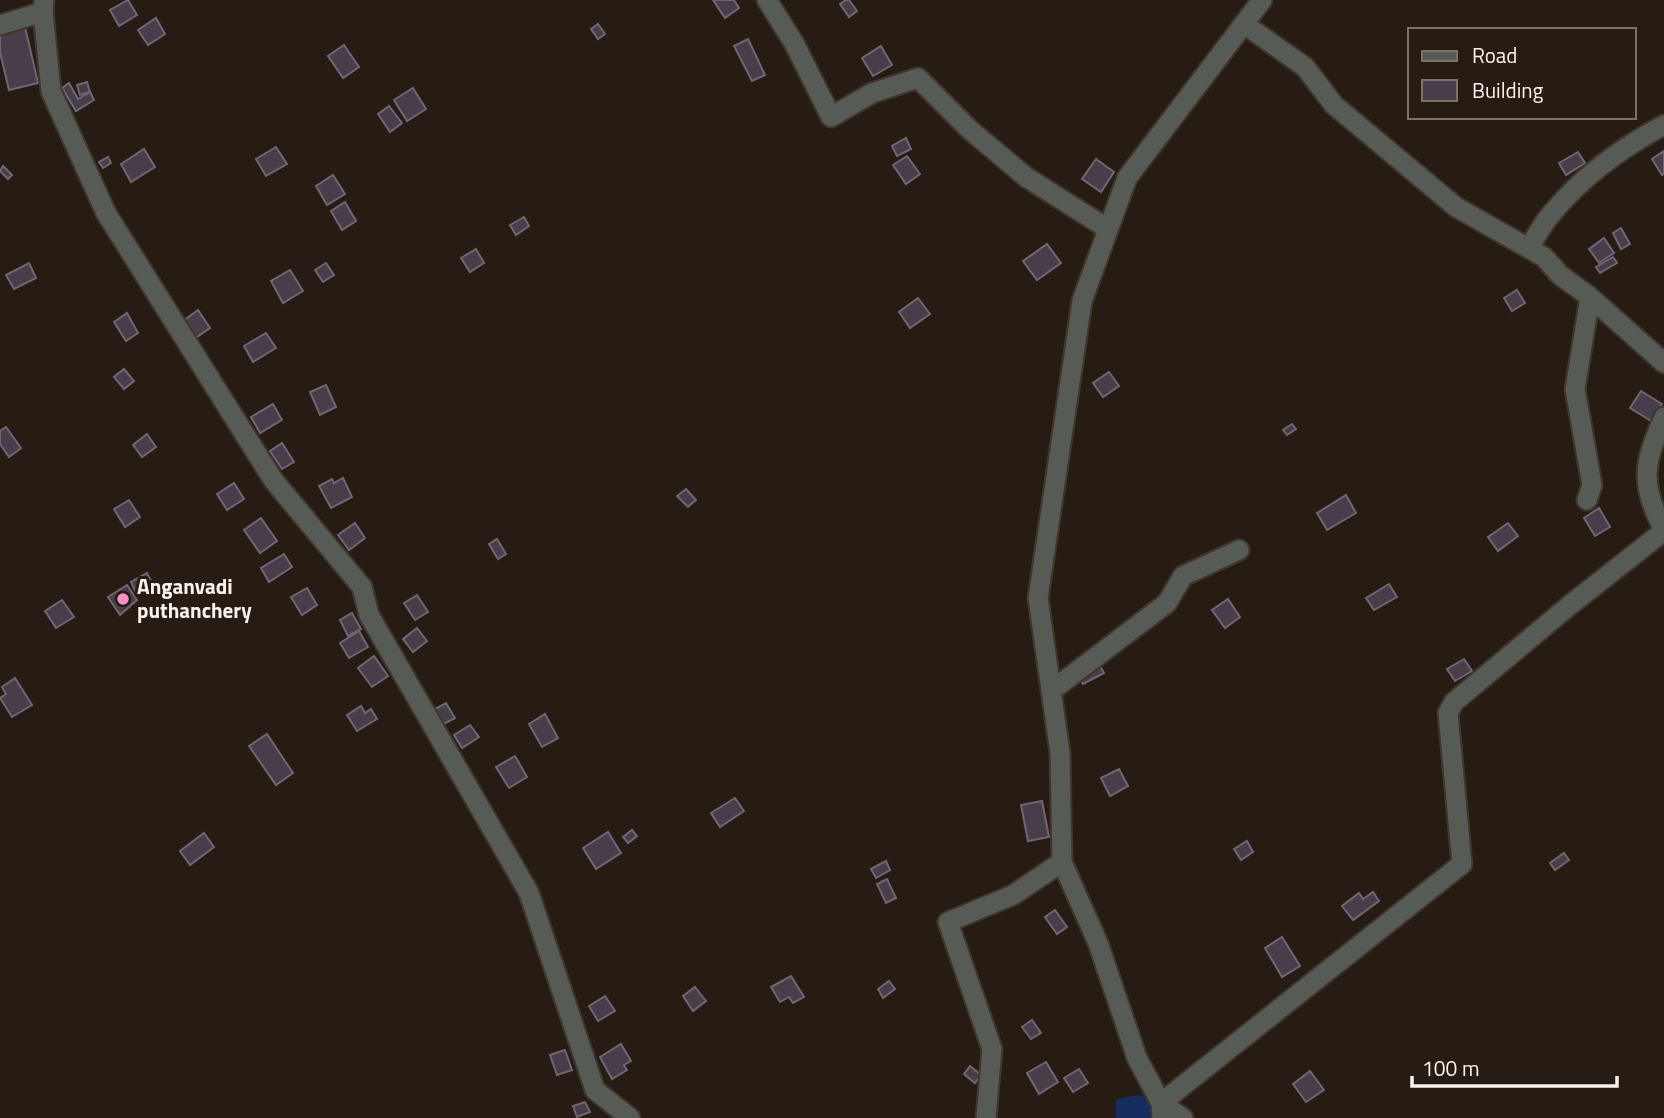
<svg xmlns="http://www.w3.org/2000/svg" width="1664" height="1118" font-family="'Titillium Web',sans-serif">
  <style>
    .water { fill: #152d5f }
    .building { fill: #473e4a; stroke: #6f6573; stroke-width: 2 }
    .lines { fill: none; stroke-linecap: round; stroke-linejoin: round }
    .minor-casing { stroke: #40362d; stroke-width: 23 }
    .minor { stroke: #575b55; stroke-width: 19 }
    .poi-dot { fill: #fc8fc3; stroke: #271c13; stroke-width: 2.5 }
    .labels { text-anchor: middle; stroke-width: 6; stroke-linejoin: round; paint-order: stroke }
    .poi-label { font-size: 21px; font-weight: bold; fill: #faf2ec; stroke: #271c13; text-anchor: start }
  </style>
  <rect width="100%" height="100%" fill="#271c13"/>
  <polygon class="water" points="1139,1095 1149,1098 1155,1112 1152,1118 1116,1118 1116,1099"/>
  <g class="building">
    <polygon points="128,0 137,15 119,26 110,10"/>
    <polygon points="713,0 734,0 739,8 725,18"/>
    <polygon points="846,0 849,0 857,11 849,17 840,4"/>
    <polygon points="156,18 165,34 148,45 138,30"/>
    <polygon points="598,24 605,34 598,39 591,29"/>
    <polygon points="25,27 38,83 9,90 0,52 0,33"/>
    <polygon points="748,39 765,75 752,81 734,46"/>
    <polygon points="344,45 359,67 343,78 328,56"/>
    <polygon points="881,46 892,65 873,76 862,58"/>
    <polygon points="87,82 90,92 80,95 77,85"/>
    <polygon points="69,83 78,99 90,92 94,100 76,111 62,88"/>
    <polygon points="413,88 426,109 407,121 394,100"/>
    <polygon points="389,106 402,123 390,132 378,114"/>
    <polygon points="906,138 911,149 897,156 892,146"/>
    <polygon points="276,147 287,164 266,176 256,159"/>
    <polygon points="144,149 155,167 131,182 121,164"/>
    <polygon points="1664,151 1664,174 1662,175 1652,159"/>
    <polygon points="1578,152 1585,163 1566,175 1559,163"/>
    <polygon points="907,156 920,174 906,184 893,165"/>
    <polygon points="108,157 111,163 103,168 99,162"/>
    <polygon points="1096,159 1114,172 1101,192 1082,179"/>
    <polygon points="3,166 12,175 8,179 0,171"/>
    <polygon points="333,175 345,194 327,205 316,186"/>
    <polygon points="345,202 356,221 342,230 331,211"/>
    <polygon points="524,217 529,226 516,235 510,225"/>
    <polygon points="1621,228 1630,244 1621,249 1613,233"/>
    <polygon points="1604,238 1614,253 1599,263 1589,249"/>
    <polygon points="1047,244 1061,263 1037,280 1023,261"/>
    <polygon points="476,249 484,263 470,272 461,258"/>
    <polygon points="1613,257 1617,263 1600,273 1596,267"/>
    <polygon points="29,263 36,278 14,289 6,275"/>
    <polygon points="326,263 334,275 323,282 315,270"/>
    <polygon points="290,270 303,291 283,303 271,281"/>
    <polygon points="1517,290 1525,303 1512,311 1504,298"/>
    <polygon points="918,298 930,314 910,328 899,312"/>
    <polygon points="198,310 210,328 194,339 182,322"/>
    <polygon points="127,313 138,333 126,341 114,322"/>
    <polygon points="266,333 276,348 253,362 244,346"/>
    <polygon points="124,369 134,381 124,389 114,377"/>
    <polygon points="1109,372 1119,386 1103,397 1093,383"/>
    <polygon points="326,385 336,407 320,415 310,392"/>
    <polygon points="1641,391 1662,404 1651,421 1630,408"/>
    <polygon points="273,404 282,420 260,433 251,417"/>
    <polygon points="1292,424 1296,429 1287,435 1283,430"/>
    <polygon points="6,427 21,448 9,457 0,444 0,431"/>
    <polygon points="147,434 156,447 142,457 133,445"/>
    <polygon points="282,443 294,462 282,469 270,451"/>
    <polygon points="343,478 352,497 331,508 319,486 332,479 334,483"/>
    <polygon points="234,483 244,499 227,510 217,494"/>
    <polygon points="686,489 696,500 688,507 677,496"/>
    <polygon points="1346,495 1356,513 1327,530 1317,513"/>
    <polygon points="129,500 140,517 125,527 114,509"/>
    <polygon points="1599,508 1610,527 1595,536 1584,518"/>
    <polygon points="261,518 277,541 260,553 244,530"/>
    <polygon points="355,523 365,538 349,550 338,535"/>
    <polygon points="1508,523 1518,536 1498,551 1488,537"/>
    <polygon points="497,539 506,554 498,559 489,544"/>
    <polygon points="284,554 292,567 269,582 261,568"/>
    <polygon points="147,573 153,585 136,593 131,582"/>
    <polygon points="1389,584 1397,597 1374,610 1366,598"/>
    <polygon points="127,585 137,600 120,615 108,597"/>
    <polygon points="307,588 317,605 302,615 291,597"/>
    <polygon points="417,595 428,612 415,620 404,603"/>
    <polygon points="1228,599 1240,617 1225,628 1212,610"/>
    <polygon points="62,600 74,617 56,628 45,611"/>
    <polygon points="352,613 361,629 348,636 340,620"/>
    <polygon points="417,628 427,641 413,652 403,639"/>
    <polygon points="359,631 368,647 349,658 340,643"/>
    <polygon points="374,656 388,676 372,687 358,668"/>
    <polygon points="1096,659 1104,673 1083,684 1075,670"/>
    <polygon points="1464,659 1472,671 1455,681 1447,669"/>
    <polygon points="15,678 32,705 12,717 0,698 6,694 2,687"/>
    <polygon points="446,703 455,718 444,724 435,709"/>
    <polygon points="361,706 365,713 371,709 377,719 357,731 347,715"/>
    <polygon points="545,714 558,738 542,747 529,724"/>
    <polygon points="470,725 479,737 462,748 454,735"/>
    <polygon points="267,734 293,773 276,785 249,746"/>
    <polygon points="515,756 527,777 509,788 496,767"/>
    <polygon points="1119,769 1128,786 1110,796 1101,778"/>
    <polygon points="735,798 744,811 720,827 711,813"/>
    <polygon points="1042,801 1049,837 1028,841 1021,805"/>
    <polygon points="632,830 637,836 628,843 623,837"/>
    <polygon points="608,832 621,853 596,869 583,848"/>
    <polygon points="204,833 214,847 190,865 180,851"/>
    <polygon points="1247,841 1253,852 1241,860 1234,849"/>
    <polygon points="1564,853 1569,860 1555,870 1550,863"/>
    <polygon points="886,861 890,870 876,878 871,869"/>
    <polygon points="887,879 896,898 886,903 877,884"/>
    <polygon points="1373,892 1379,901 1353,920 1342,906 1359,893 1363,899"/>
    <polygon points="1055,910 1067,927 1057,934 1045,917"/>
    <polygon points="1282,937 1300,966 1282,977 1265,948"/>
    <polygon points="791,976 804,997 793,1003 789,997 780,1002 771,987"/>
    <polygon points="889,981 895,989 883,998 878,989"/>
    <polygon points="695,987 706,1001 693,1011 683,996"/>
    <polygon points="605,996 615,1011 598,1021 589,1006"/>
    <polygon points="1032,1020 1041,1033 1031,1039 1022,1027"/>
    <polygon points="621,1044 631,1061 624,1065 627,1070 612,1079 600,1057"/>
    <polygon points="565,1050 572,1070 557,1075 550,1055"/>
    <polygon points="1046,1062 1058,1082 1039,1094 1027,1073"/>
    <polygon points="970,1066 981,1075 975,1083 964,1074"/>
    <polygon points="1079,1069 1088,1083 1073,1092 1064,1078"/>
    <polygon points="1310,1071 1324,1090 1306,1102 1293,1084"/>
    <polygon points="585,1102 590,1112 577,1117 573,1106"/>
  </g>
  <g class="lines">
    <g class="minor-casing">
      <g id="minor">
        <polyline points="44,0 43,12 51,91 106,213 274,481 362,587 369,615 529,893 595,1090 630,1118"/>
        <polyline points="767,0 794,43 831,117 872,93 918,78 969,129 1026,177 1108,229"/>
        <polyline points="1244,24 1305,67 1334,105 1456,207 1544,257 1560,275 1590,297 1664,363"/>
        <polyline points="0,25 43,12"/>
        <path d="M1529 248C1536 236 1543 223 1553 212 1583 176 1623 147 1664 125"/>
        <path d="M1664 417C1644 463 1639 483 1664 530"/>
        <polyline points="1587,500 1592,485 1575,389 1590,297"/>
        <polyline points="1051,691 1167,603 1183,576 1239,550"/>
        <polyline points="1062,862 1098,943 1137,1058 1161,1103 1183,1118"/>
        <polyline points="986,1118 992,1049 948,922 1013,895 1062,862 1060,753 1038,598 1082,301 1127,178 1262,0"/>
        <polyline points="1162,1118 1161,1103 1462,864 1448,713 1454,702 1570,605 1664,531"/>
      </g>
    </g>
    <use href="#minor" class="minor"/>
  </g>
  <circle class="poi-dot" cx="123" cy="599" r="7"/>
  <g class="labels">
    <g class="poi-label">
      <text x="137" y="594">Anganvadi<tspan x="137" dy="24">puthanchery</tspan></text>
    </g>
  </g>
  <rect x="1408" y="28" width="228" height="91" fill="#271c13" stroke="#7b726a" stroke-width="2"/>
  <rect x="1422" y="51" width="35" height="10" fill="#575b55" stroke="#7b726a" stroke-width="2"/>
  <text x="1472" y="63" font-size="21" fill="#faf2ec">Road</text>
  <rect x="1422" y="80" width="35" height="21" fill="#473e4a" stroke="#7b726a" stroke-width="2"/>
  <text x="1472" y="98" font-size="21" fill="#faf2ec">Building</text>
  <path d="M1412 1076v10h205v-10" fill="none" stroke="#faf2ec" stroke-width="3.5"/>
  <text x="1422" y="1076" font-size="21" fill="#faf2ec" stroke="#271c13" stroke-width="5" paint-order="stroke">100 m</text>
</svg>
